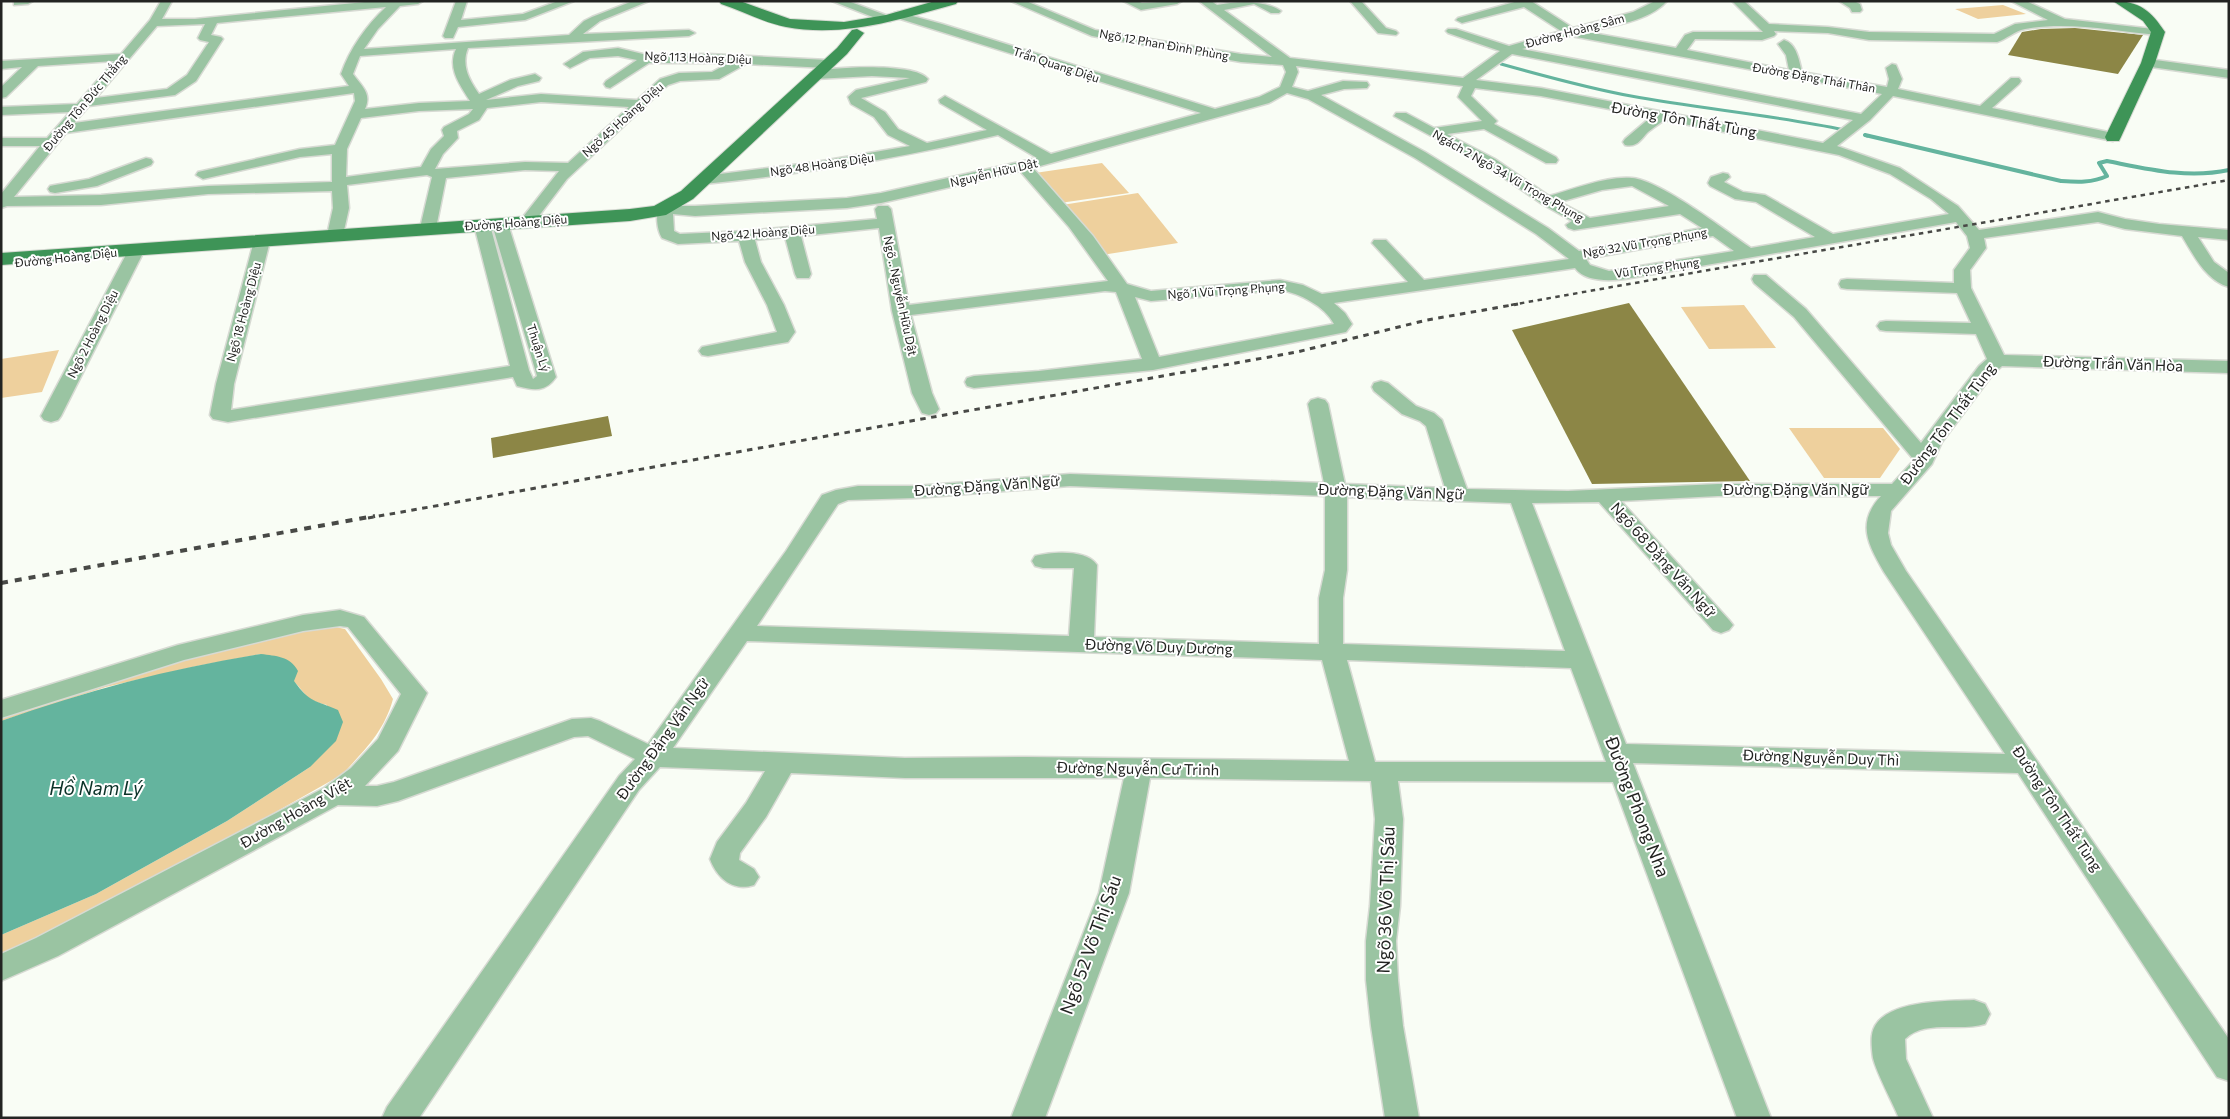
<svg xmlns="http://www.w3.org/2000/svg" width="2230" height="1119" font-family="Commissioner,sans-serif">
  <style>
    .green { fill: #eed09d }
    .water { fill: #64b49e }
    .lines { fill: none; stroke-linecap: round; stroke-linejoin: round }
    .stream-far1 { stroke: #64b49e; stroke-width: 3 }
    .stream { stroke: #64b49e; stroke-width: 4 }
    .building { fill: #8c8646 }
    .minor-casing { stroke: #d7dad3; stroke-width: 3 }
    .major-casing { stroke: #d7dad3; stroke-width: 2 }
    .minor { fill: #9ac4a2; fill-rule: evenodd }
    .major { fill: #3e9457; fill-rule: evenodd }
    .rail-far2 { stroke: #484946; stroke-width: 2.5; stroke-dasharray: 4.5 4.5; stroke-linecap: butt }
    .rail-far1 { stroke: #484946; stroke-width: 3; stroke-dasharray: 5.5 5.5; stroke-linecap: butt }
    .rail { stroke: #484946; stroke-width: 4; stroke-dasharray: 7 7; stroke-linecap: butt }
    .labels { text-anchor: middle; stroke-width: 4; stroke-linejoin: round; paint-order: stroke }
    .far-street-label { font-size: 12px; fill: #232422; stroke: #fff }
    .street-label { font-size: 15px; fill: #232422; stroke: #fff }
    .near-street-label { font-size: 18px; fill: #232422; stroke: #fff }
    .near-water-label { font-size: 19px; font-style: italic; fill: #0b3228; stroke: #fff }
  </style>
  <rect width="100%" height="100%" fill="#f9fdf5"/>
  <g class="green">
    <polygon points="2003,5 2026,14 1978,19 1955,9"/>
    <polygon points="1102,163 1129,193 1060,203 1035,173"/>
    <polygon points="1138,193 1178,243 1102,255 1062,205"/>
    <polygon points="1744,305 1776,348 1709,349 1681,307"/>
    <polygon points="59,350 42,392 1,398 1,359"/>
    <polygon points="1789,428 1883,428 1900,449 1880,478 1824,478"/>
    <path d="M330 626 345 629 381 679 393 699C384 732 365 749 343 774L120 900 1 953V935L96 894 227 821 310 767 327 705C303 700 307 693 292 680 282 670 271 662 261 654L197 666 106 687 1 721V712L146 666 282 634Z"/>
  </g>
  <path class="water" d="M261 654C276 656 290 656 298 671L294 681C310 703 315 700 338 710L343 722 336 741 310 767 227 821 96 894 1 935V721C86 691 172 668 261 654Z"/>
  <g class="lines">
    <g class="stream-far1">
      <path d="M1501 64C1544 76 1587 88 1631 96 1702 109 1774 115 1845 130"/>
      <polyline points="1865,135 1867,136"/>
    </g>
    <path class="stream" d="M1865 135 2061 181C2077 182 2092 183 2107 176L2099 163 2107 161C2148 169 2187 179 2229 170"/>
  </g>
  <g class="building">
    <polygon points="2075,28 2143,35 2118,74 2008,55 2022,32 2041,29"/>
    <polygon points="1629,303 1750,481 1592,484 1512,330"/>
    <polygon points="608,416 612,436 493,458 491,438"/>
  </g>
  <g class="lines">
    <g class="minor-casing">
      <g id="minor">
        <polygon points="14,1 33,1 28,4 14,5"/>
        <path d="M161 1H172L162 19H195L375 1H423L418 4 400 6 378 29 364 49 569 35 584 21 592 17 633 1H649L600 21 583 34 689 30 695 33 689 36 468 48C461 65 469 80 479 94L510 80 535 74 541 78 539 81 518 86 486 100 541 94 637 100 660 79 679 73 712 72 729 63H649L610 88 606 87 604 84 606 81 637 60 618 56 590 58 570 68 564 64 583 52 618 48 647 55 708 54 828 60 834 64 828 68 746 64 719 79 680 81 668 85 567 179 532 225H522L519 222 559 171 525 170 446 178 436 228 434 231H422L420 228 432 177 427 175 347 185 349 208 343 235 341 238H329L327 235 333 208 332 191 208 194 101 205 7 206 1 208V194L40 146H1V138H47L70 112 1 115V107L77 104 114 61 38 66 6 97 1 98V87L22 67 1 69V61L121 54 150 20ZM386 7C366 26 350 48 341 74L349 86 74 123 89 106 175 95 196 81 223 39 221 37 211 35 217 23ZM205 24 198 38 200 40 209 42 187 75 167 89 96 98 157 26ZM456 49C447 68 460 85 470 101L419 103 365 109C372 93 362 87 353 74L360 56ZM354 93 355 101 335 145 300 149 198 172 196 175 203 179 300 157 332 154V182L208 186 101 195 14 197 66 133ZM541 102 629 107 568 163 525 162 435 169 443 154 458 138 457 131 479 120 487 108ZM473 109 469 114 444 127 442 130 444 136 431 149 421 167 346 177 347 149 361 118 419 111Z"/>
        <polygon points="456,1 467,1 461,20 523,14 558,1 574,1 525,20 458,27 453,38 445,38 443,36"/>
        <polygon points="832,1 848,1 891,17 893,19 891,21 883,21"/>
        <path d="M1011 1H1026L1095 30 1241 54 1272 57 1199 1H1211L1217 5C1237 1 1265 0 1281 11L1279 13H1271L1254 4 1224 10 1290 58 1463 78 1500 51 1448 33 1446 31 1448 29H1456L1509 46 1561 31 1524 7 1462 23 1456 20 1458 18 1518 1H1531L1573 28 1633 12 1655 1H1667C1650 21 1612 26 1587 32L1676 48 1685 35 1693 32H1763L1732 1H1744L1769 24 1828 27 1869 32 1994 34 2015 24 2048 20 2011 1H2026L2065 19 2162 30 2164 32 2158 35C2115 31 2068 21 2025 29 2014 31 2007 39 1997 42L1869 40 1828 33 1774 31 1776 34 1774 36 1762 40 1695 39 1687 50 1789 70 1786 55 1778 44 1784 40C1797 44 1799 61 1802 72L1887 87 1889 79 1886 68 1892 64 1896 65 1902 79 1898 89 1980 106 2011 78H2019L2021 81 2019 84 1992 108 2113 133 2120 137 2113 141 1893 96 1870 120 1837 146 1900 168 1958 206 1979 230 2098 212 2125 219 2159 224 2229 230V240L2198 237 2214 262 2229 273V287C2206 281 2193 254 2182 236L2125 229 2098 222 1984 238 1986 248 1970 270 1971 288 2004 355 2229 361V373L2002 366 1993 374 1942 442 1932 464 1891 511 1888 533 1891 545 1906 571 2229 1039V1081L2217 1077 2018 773 1633 763 1771 1118H1737L1613 782 1398 781 1403 819 1400 906 1396 941 1398 980 1403 1026 1419 1118H1385L1371 1026 1366 980V941L1370 906 1375 819 1371 781 1150 778 1129 893 1045 1118H1011L1099 893 1124 778H905L791 773 766 817 740 853 739 860 754 869 759 877 754 885C733 892 717 878 710 859L717 842 746 803 765 771 660 767 639 790 419 1118H382L387 1107 619 776 635 759 588 736 574 737 398 801 377 806 338 805 58 956 1 981V954L36 938 324 788 351 768 378 739 401 694 348 627 340 626 303 631 184 660 1 718V700L178 645 303 615 340 610 364 617 427 693 398 751 365 786H377L394 782 572 719 591 718 600 721 648 744 786 551 822 495 836 490 858 486H916L1070 474 1324 483 1308 404 1311 400 1318 398 1325 400 1328 404 1345 484 1445 488 1426 426 1420 421 1402 414 1374 391 1372 387 1374 383 1381 381 1388 383 1416 406 1434 413 1442 420 1467 489 1568 491 1718 484H1892L1914 460 1794 317 1754 283 1752 279 1754 275H1766L1806 309 1921 443 1979 366 1987 359 1976 334 1886 331 1880 330 1877 326 1880 322 1886 321 1971 323 1957 293 1847 289 1841 288 1839 284 1841 280 1847 279 1954 283V270L1970 248 1967 236 1956 222 1625 279C1610 281 1585 282 1575 268L1334 303 1345 313 1352 324 1346 332 1153 370 974 388 967 386 965 382 967 378 974 376 1039 371 1142 359 1116 292 1105 291 911 315 932 393 939 409 936 413 929 415 922 413 912 393 892 311 879 228 801 236 811 274 809 278H797L795 274 785 237 755 240 761 262 784 305 795 332 788 342 782 343 708 356 702 355 699 351 702 347 777 332 767 305 745 262 739 241 678 244 662 238C657 230 655 214 660 206H695L847 198 881 193 1037 158 998 135C901 158 803 174 704 184L699 183 697 180 699 177 704 176 816 162 910 146 888 135 874 117 851 104 848 97 856 90 910 78 872 76 815 79 811 78 809 75 811 72C831 67 915 62 928 79L926 82 861 98 885 112 898 129 927 143 987 130 940 103 939 100 945 96 1051 154 1201 113 894 17 892 15 894 13 898 12 942 24 1215 109 1259 97 1280 87 1286 72 1283 65 1241 62 1092 36ZM1571 36 1882 94 1861 114 1522 49ZM1512 54 1853 120 1823 143 1541 88 1476 80ZM1296 66 1463 86 1458 97 1482 121 1434 128 1406 113H1396L1394 116 1485 165 1542 204 1572 221 1566 225 1568 228 1574 230 1680 214 1702 228 1579 251 1548 228 1425 152 1321 95 1344 89 1367 88 1369 85 1367 82 1343 81 1308 91 1292 87 1298 72ZM1475 88 1541 96 1651 117 1625 139 1623 142 1625 145C1637 148 1641 139 1648 132 1653 128 1659 124 1664 120L1839 155 1890 174 1931 199 1949 214 1833 234 1765 195 1743 192 1724 182 1730 177 1728 174 1723 173 1711 177 1708 183 1710 186 1735 199 1756 202 1815 237 1751 248C1726 231 1660 180 1632 178 1605 176 1575 189 1549 196L1495 159 1447 134 1484 129 1546 163H1556L1558 160 1556 157 1494 124 1497 121 1471 96ZM1287 93 1308 99 1415 158 1536 234 1569 259 1424 280 1386 240H1374L1372 243 1408 282 1322 294 1303 285 1280 280 1151 291 1127 284 1093 236 1033 168 1269 103ZM1020 171 1069 227 1108 281 909 305 891 209 888 206H878L875 209 877 219 746 231 680 234 674 231 673 214 695 216 847 208 881 203ZM1632 186 1669 206 1590 218 1560 202 1602 190ZM1713 236 1734 251 1609 271 1590 265 1586 259ZM1280 290C1299 293 1325 306 1334 324L1159 357 1135 297 1151 301ZM1070 486 1325 496V570L1319 598V644L1094 637 1097 565C1086 549 1052 552 1035 556L1032 561 1035 566 1043 568H1074L1069 636 757 626 838 504 848 500 916 498ZM1718 496H1881C1856 523 1868 544 1884 572L2005 754 1626 744 1532 503 1599 502 1713 630 1721 633 1729 630 1733 625 1729 620 1621 501ZM1347 497 1511 503 1565 651 1343 644V598L1347 570ZM747 641 1322 660 1349 761 1027 757 905 758 673 748ZM1347 660 1571 668 1606 762H1375Z"/>
        <polygon points="1123,1 1137,1 1142,3 1182,1 1177,4 1141,10"/>
        <polygon points="1350,1 1361,1 1386,28 1396,31 1398,33 1396,35 1378,33"/>
        <polygon points="1839,1 1854,1 1860,4 1862,10 1860,12 1852,12 1850,8"/>
        <polygon points="2148,59 2229,70 2229,78 2144,66 2142,63 2144,60"/>
        <polygon points="146,158 151,159 153,162 151,165 97,186 55,193 50,192 48,189 50,186 55,185 89,179"/>
        <path d="M500 219 506 221 508 224 556 377C545 393 534 390 517 386L513 377 228 422 213 419 210 415 216 384 254 241 256 238H268L270 241 234 384 231 410 510 366 474 225 476 222H488L490 225 529 370 533 379 537 376 492 224 494 221Z"/>
        <polygon points="136,246 142,248 144,251 61,416 58,420 51,422 44,420 41,416 128,251 130,248"/>
        <path d="M1974 1000 1985 1004 1990 1014 1985 1024C1961 1032 1925 1019 1905 1039L1906 1059 1933 1118H1899C1892 1101 1877 1074 1873 1058 1872 1051 1871 1041 1872 1035 1877 999 1949 1001 1974 1000Z"/>
      </g>
    </g>
    <g class="major-casing">
      <g id="major">
        <path d="M719 1H740L790 19 844 22 886 15 935 1H958L956 4C901 19 844 38 786 27 765 23 742 11 721 4Z"/>
        <path d="M2113 1C2140 1 2151 11 2165 32L2155 63 2121 137 2119 141H2107L2105 137 2141 63 2151 32 2143 21Z"/>
        <polygon points="857,29 864,33 847,54 693,199 666,215 630,221 1,265 1,253 630,209 654,206 681,191 837,48 852,30"/>
      </g>
    </g>
    <use href="#minor" class="minor"/>
    <use href="#major" class="major"/>
    <path class="rail-far2" d="M1511 305C1750 262 1990 222 2229 180"/>
    <polyline class="rail-far1" points="368,518 1297,352 1427,320 1518,304"/>
    <polyline class="rail" points="1,583 375,516"/>
  </g>
  <g class="labels">
    <g class="far-street-label">
      <text transform="translate(1575 31) rotate(-15)" y="4">Đường Hoàng Sâm</text>
      <text transform="translate(1164 45) rotate(10)" y="4">Ngõ 12 Phan Đình Phùng</text>
      <text transform="translate(698 58) rotate(2)" y="4">Ngõ 113 Hoàng Diệu</text>
      <text transform="translate(1056 65) rotate(18)" y="4">Trần Quang Diệu</text>
      <text transform="translate(1814 78) rotate(10)" y="4">Đường Đặng Thái Thân</text>
      <text transform="translate(85 103) rotate(-50)" y="4">Đường Tôn Đức Thắng</text>
      <text transform="translate(623 120) rotate(-42)" y="4">Ngõ 45 Hoàng Diệu</text>
      <text transform="translate(822 165) rotate(-8)" y="4">Ngõ 48 Hoàng Diệu</text>
      <text transform="translate(994 173) rotate(-13)" y="4">Nguyễn Hữu Dật</text>
      <text transform="translate(1508 176) rotate(30)" y="4">Ngách 2 Ngõ 34 Vũ Trọng Phụng</text>
      <text transform="translate(516 223) rotate(-4)" y="4">Đường Hoàng Diệu</text>
      <text transform="translate(763 233) rotate(-4)" y="4">Ngõ 42 Hoàng Diệu</text>
      <text transform="translate(1645 243) rotate(-10)" y="4">Ngõ 32 Vũ Trọng Phụng</text>
      <text transform="translate(66 258) rotate(-6)" y="4">Đường Hoàng Diệu</text>
      <text transform="translate(1657 268) rotate(-8)" y="4">Vũ Trọng Phụng</text>
      <text transform="translate(1226 291) rotate(-4)" y="4">Ngõ 1 Vũ Trọng Phụng</text>
      <text transform="translate(900 296) rotate(78)" y="4">Ngõ .. Nguyễn Hữu Dật</text>
      <text transform="translate(244 312) rotate(-75)" y="4">Ngõ 18 Hoàng Diệu</text>
      <text transform="translate(93 334) rotate(-63)" y="4">Ngõ 2 Hoàng Diệu</text>
      <text transform="translate(538 348) rotate(72)" y="4">Thuận Lý</text>
    </g>
    <g class="street-label">
      <text transform="translate(1684 120) rotate(10)" y="5">Đường Tôn Thất Tùng</text>
      <text transform="translate(2113 364) rotate(2)" y="5">Đường Trần Văn Hòa</text>
      <text transform="translate(1948 424) rotate(-53)" y="5">Đường Tôn Thất Tùng</text>
      <text transform="translate(987 486) rotate(-4)" y="5">Đường Đặng Văn Ngữ</text>
      <text x="1796" y="495">Đường Đặng Văn Ngữ</text>
      <text transform="translate(1391 492) rotate(2)" y="5">Đường Đặng Văn Ngữ</text>
      <text transform="translate(1663 560) rotate(48)" y="5">Ngõ 68 Đặng Văn Ngữ</text>
      <text transform="translate(1159 647) rotate(2)" y="5">Đường Võ Duy Dương</text>
      <text transform="translate(663 739) rotate(-54)" y="5">Đường Đặng Văn Ngữ</text>
      <text transform="translate(1821 758) rotate(2)" y="5">Đường Nguyễn Duy Thì</text>
      <text transform="translate(1138 769) rotate(1)" y="5">Đường Nguyễn Cư Trinh</text>
      <text transform="translate(2057 809) rotate(56)" y="5">Đường Tôn Thất Tùng</text>
      <text transform="translate(296 813) rotate(-30)" y="5">Đường Hoàng Việt</text>
    </g>
    <g class="near-street-label">
      <text transform="translate(1637 807) rotate(69)" y="6">Đường Phong Nha</text>
      <text transform="translate(1386 900) rotate(-88)" y="6">Ngõ 36 Võ Thị Sáu</text>
      <text transform="translate(1091 945) rotate(-70)" y="6">Ngõ 52 Võ Thị Sáu</text>
    </g>
    <g class="near-water-label">
      <text x="96" y="795">Hồ Nam Lý</text>
    </g>
  </g>
  <rect width="2230" height="1119" fill="none" stroke="#232422" stroke-width="5"/>
</svg>
